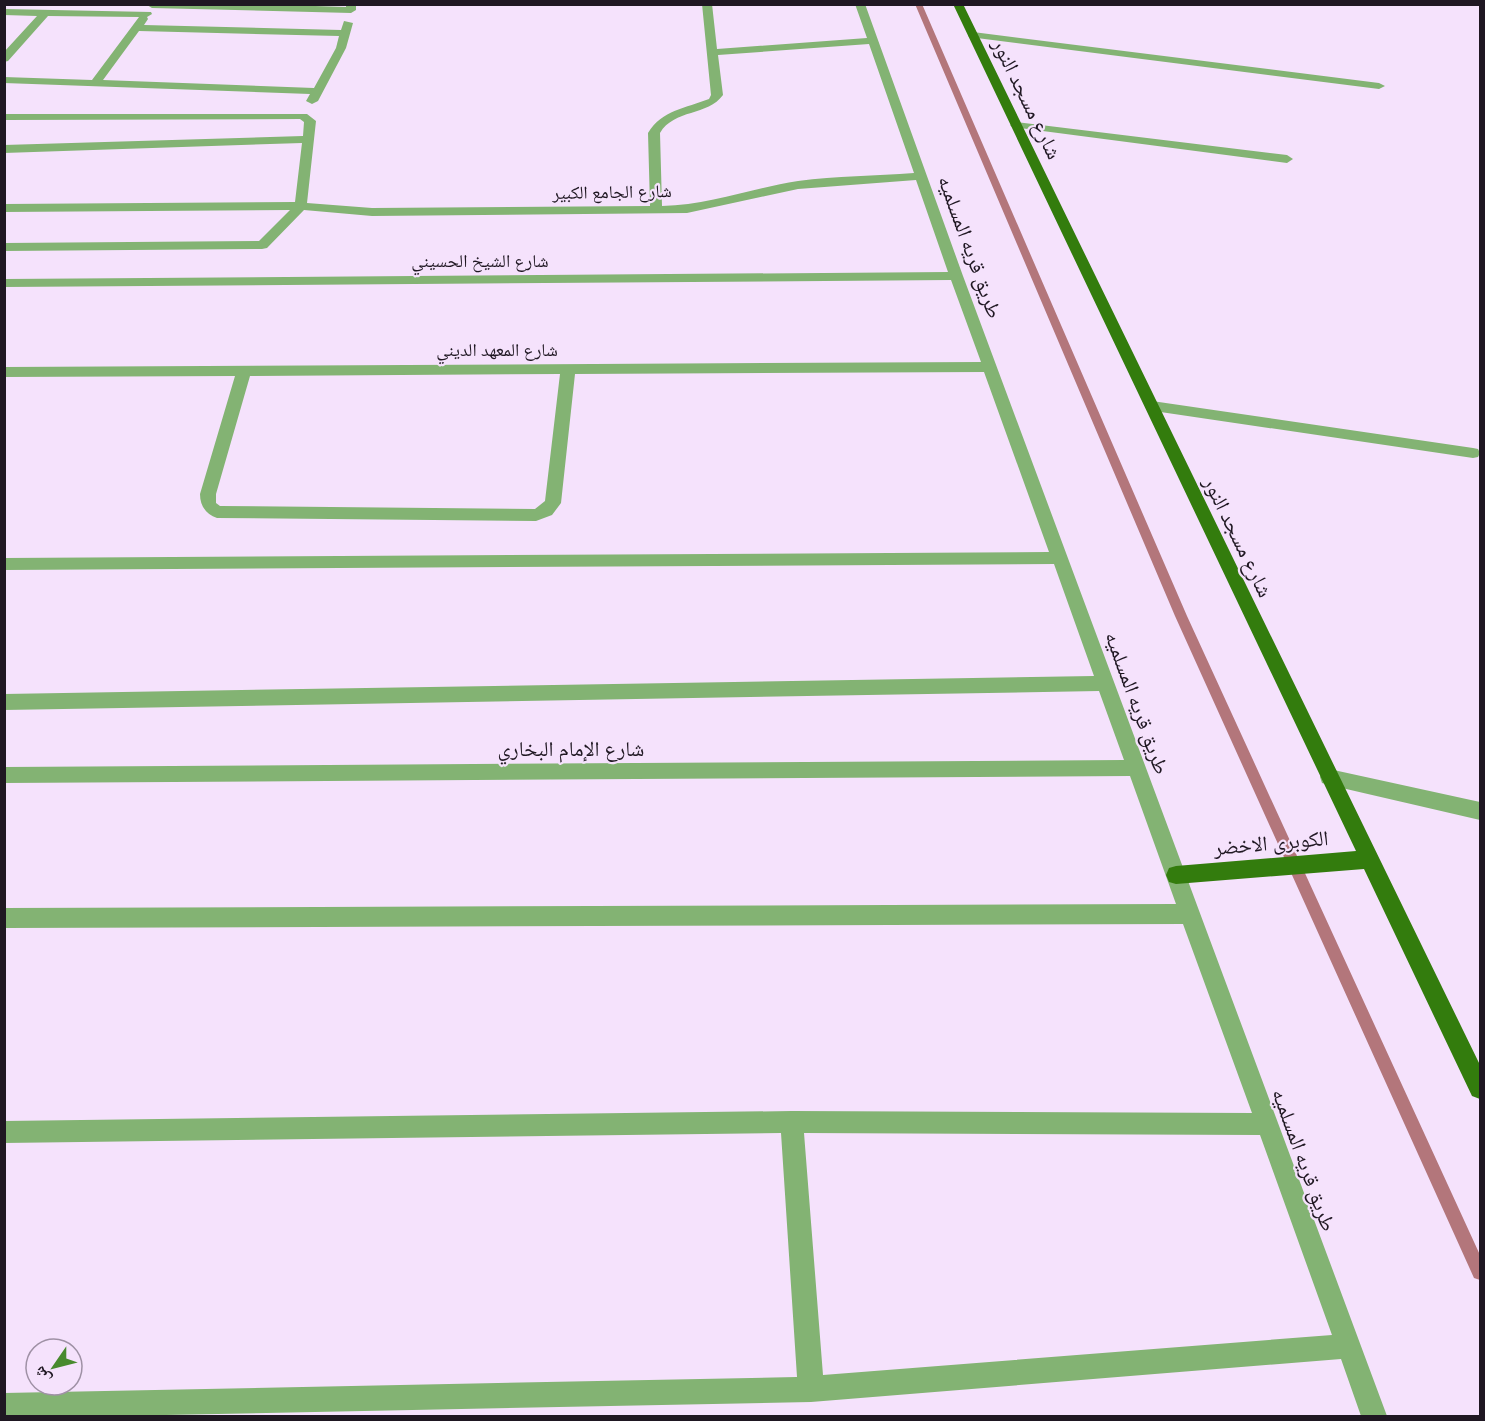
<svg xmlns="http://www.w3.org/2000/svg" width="1485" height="1421" font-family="'Fira Sans Condensed','Noto Naskh Arabic',sans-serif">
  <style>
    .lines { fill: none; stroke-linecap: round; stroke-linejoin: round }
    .stream { fill: #b3767b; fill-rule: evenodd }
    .minor { fill: #83b373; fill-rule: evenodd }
    .major { fill: #337c0d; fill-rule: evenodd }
    .labels { text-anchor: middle; stroke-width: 4.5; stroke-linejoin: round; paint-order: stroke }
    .far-street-label { font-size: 18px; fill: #1f1722; stroke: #f5e2fc }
    .street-label { font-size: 21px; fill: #1f1722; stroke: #f5e2fc }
  </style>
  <rect width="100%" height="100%" fill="#f5e2fc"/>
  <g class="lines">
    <polygon class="stream" points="915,4 922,4 1187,616 1480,1255 1480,1280 1474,1278 1175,616"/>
    <g class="minor">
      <polygon points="254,4 346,7 346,4 356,4 356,10 351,13 152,8 147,5"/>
      <path d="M702 4H712L717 49 867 38 855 4H865L963 276 1387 1416H1361L1341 1359 811 1402 115 1416H4V1393L797 1377 781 1133 4 1143V1121L792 1111 1252 1113 1183 924 4 928V908L1176 904 1130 776 4 783V767L1124 760 1099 691 4 710V694L1094 676 1054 564 4 570V558L1049 552 984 372 575 374 561 503 552 515 536 521 217 518C206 514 200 506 200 494L235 376 4 377V367L981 362 951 280 4 287V279L948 272 916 180 798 189 687 213 372 216 304 210 267 248 262 249 4 251V243L259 241 290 210 4 212V204L295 202 302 143 4 153V145L303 136 304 122 300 119 4 120V114H307L316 121 307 203 372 208 650 206 648 133C662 110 686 108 709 99L711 95ZM869 44 914 173C876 176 836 176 798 181 752 188 709 205 662 206L660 133C674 109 708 116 723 95L718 55ZM560 374 545 501 535 509 220 506 216 503V494L250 376ZM804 1133 1260 1135 1332 1335 823 1375Z"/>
      <path d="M4 9 151 12 152 14 147 17 148 19 144 25 341 30 344 21 353 23 346 48 318 101 312 104 306 101 310 94 4 83V77L92 80 139 17 48 16 8 61 4 62V52L37 16 4 15ZM139 31 339 36 336 48 314 88 103 80Z"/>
      <polygon points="973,32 1379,83 1385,86 1379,89 969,37 968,35"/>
      <polygon points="1016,122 1287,155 1293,159 1287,163 1012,127 1010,125"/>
      <polygon points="1152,401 1473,448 1478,449 1480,453 1478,457 1473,458 1147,410 1145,406 1147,402"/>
      <polygon points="1329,769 1480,802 1480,820 1329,785 1322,783 1320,777 1322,771"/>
    </g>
    <polygon class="major" points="953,4 963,4 1480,1065 1480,1099 1472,1096 1364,869 1176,884 1169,882 1166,875 1169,868 1176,866 1356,851"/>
  </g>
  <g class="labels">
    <g class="far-street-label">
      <text transform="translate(612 192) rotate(-1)" y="6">شارع الجامع الكبير</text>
      <text x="480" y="267">شارع الشيخ الحسيني</text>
      <text x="497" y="356">شارع المعهد الديني</text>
    </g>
    <g class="street-label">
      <text transform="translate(1027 99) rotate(64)" y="7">شارع مسجد النور</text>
      <text transform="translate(970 247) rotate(70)" y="7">طريق قريه المسلميه</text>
      <text transform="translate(1238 537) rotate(64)" y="7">شارع مسجد النور</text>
      <text transform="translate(1137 703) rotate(70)" y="7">طريق قريه المسلميه</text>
      <text x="571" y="756">شارع الإمام البخاري</text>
      <text transform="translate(1271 843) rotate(-5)" y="7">الكوبرى الاخضر</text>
      <text transform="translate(1304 1160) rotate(70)" y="7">طريق قريه المسلميه</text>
    </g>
  </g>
  <rect width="1485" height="1421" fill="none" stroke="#1f1722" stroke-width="12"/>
  <g transform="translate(54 1367) rotate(235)"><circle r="28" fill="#f5e2fc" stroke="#9f91a5" stroke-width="1.5"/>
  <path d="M0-4.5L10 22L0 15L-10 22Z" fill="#488a2e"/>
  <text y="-9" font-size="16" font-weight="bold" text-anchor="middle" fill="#1f1722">ش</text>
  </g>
</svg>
